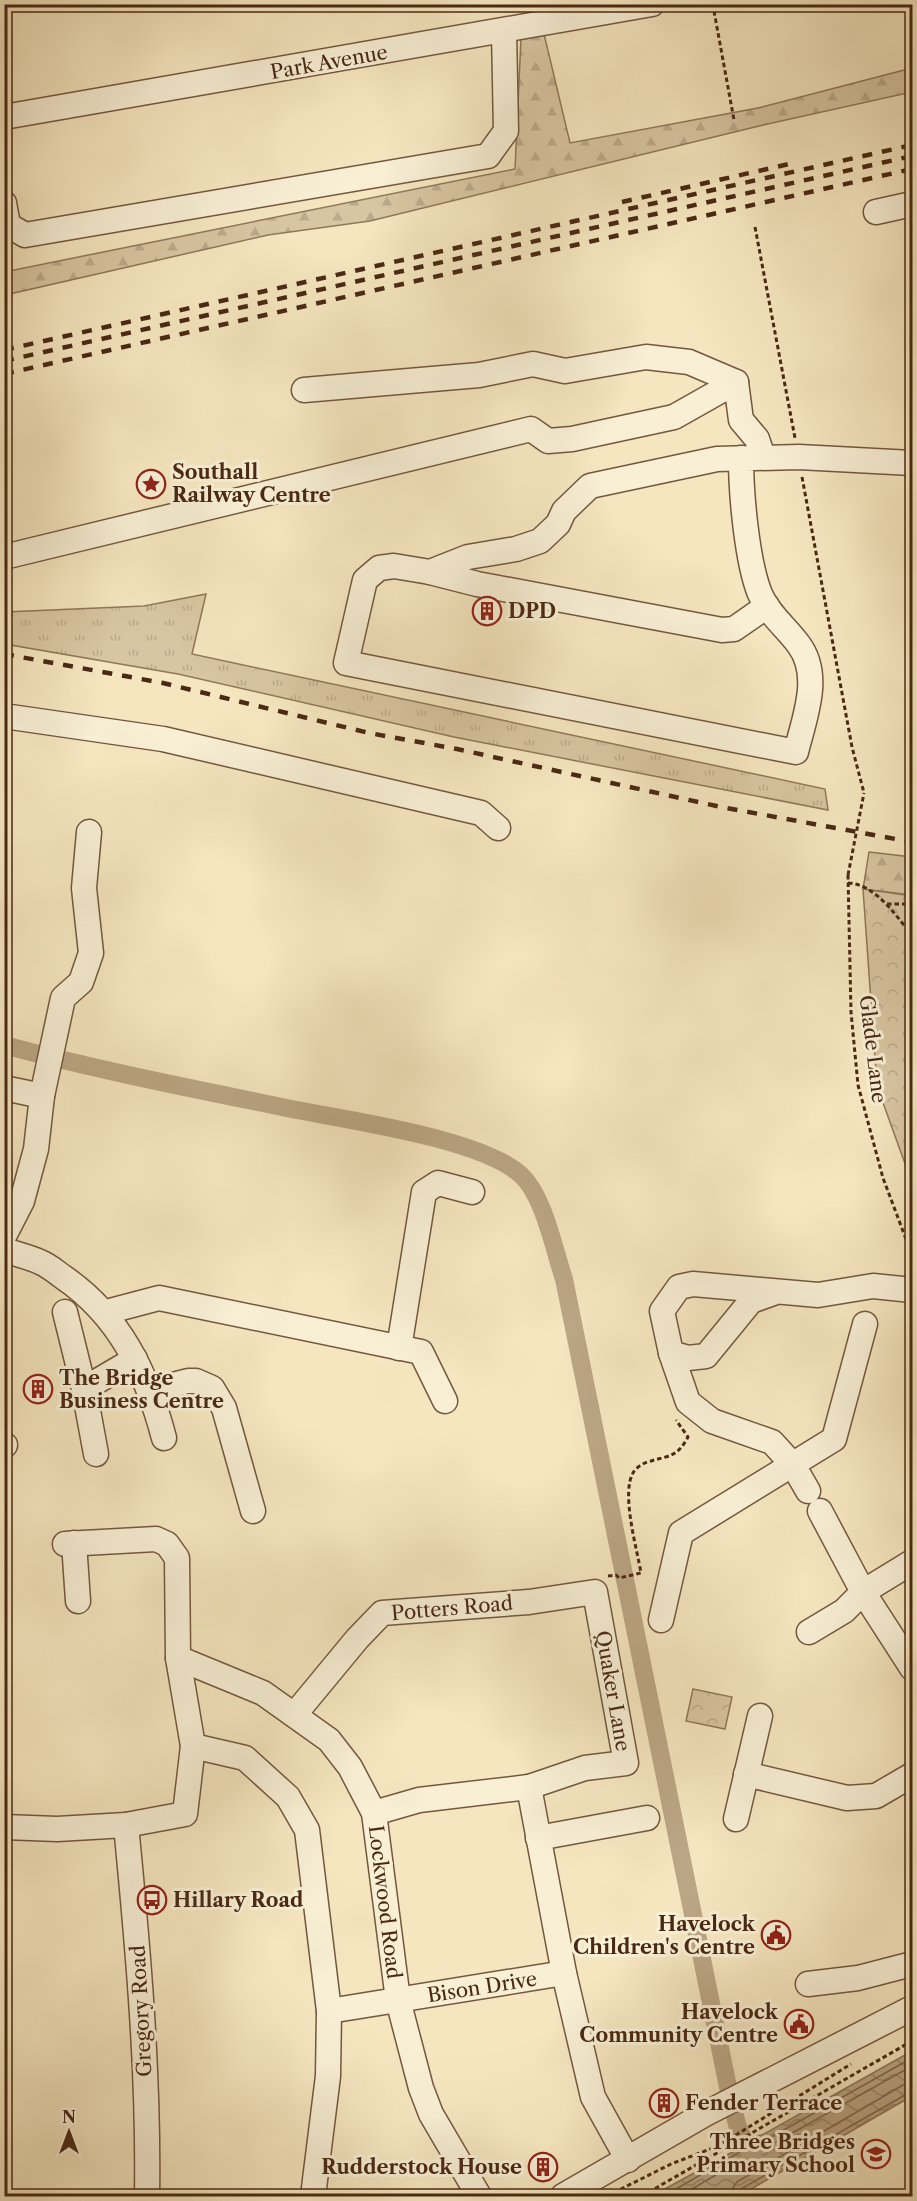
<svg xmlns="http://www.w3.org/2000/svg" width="917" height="2201" font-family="'Libre Caslon Text',serif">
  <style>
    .grass { fill: url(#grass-tufts); stroke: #90785a; stroke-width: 1.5 }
    .forest { fill: url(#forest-firs); stroke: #90785a; stroke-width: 1.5 }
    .park { fill: url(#park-crowns); stroke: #90785a; stroke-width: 1.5 }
    .water { fill: url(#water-waves); stroke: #8d7457; stroke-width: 1.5 }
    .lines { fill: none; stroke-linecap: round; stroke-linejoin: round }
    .shore { stroke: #82684c; stroke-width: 1.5 }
    .canal { stroke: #bba685; stroke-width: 18 }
    .minor-casing { stroke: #74583e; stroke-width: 27 }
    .path { stroke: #492913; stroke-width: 3; stroke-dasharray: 4.5 3; stroke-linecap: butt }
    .minor { stroke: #f8efd5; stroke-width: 24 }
    .rail { stroke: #492913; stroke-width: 4.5; stroke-dasharray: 10 10; stroke-linecap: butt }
    .path-bridge { stroke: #492913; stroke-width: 3; stroke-dasharray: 4.5 3; stroke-linecap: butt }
    .labels { text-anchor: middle; stroke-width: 6; stroke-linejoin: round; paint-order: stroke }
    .street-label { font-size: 20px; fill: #492913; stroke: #f8efd5 }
    .poi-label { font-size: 20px; font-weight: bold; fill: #492913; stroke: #f8efd5; text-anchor: start }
  </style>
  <defs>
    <pattern id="grass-tufts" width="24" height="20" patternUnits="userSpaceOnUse" patternTransform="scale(1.5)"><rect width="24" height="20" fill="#d8c6a2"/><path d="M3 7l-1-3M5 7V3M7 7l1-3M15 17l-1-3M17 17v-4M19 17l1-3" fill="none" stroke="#bbaa8b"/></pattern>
    <pattern id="forest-firs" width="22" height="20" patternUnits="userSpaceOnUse" patternTransform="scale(1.5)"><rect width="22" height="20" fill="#d8c6a2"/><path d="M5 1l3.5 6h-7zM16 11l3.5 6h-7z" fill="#bbaa8b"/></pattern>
    <pattern id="park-crowns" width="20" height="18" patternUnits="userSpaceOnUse" patternTransform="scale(1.5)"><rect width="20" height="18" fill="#d8c6a2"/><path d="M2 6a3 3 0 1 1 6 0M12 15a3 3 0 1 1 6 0" fill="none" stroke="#bbaa8b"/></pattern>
    <pattern id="water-waves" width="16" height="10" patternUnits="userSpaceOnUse" patternTransform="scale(1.5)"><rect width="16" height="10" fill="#bba685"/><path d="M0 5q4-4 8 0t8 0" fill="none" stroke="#9a876c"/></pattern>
  </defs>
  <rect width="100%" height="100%" fill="#f5e6bf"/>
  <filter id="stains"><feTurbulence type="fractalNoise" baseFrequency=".00333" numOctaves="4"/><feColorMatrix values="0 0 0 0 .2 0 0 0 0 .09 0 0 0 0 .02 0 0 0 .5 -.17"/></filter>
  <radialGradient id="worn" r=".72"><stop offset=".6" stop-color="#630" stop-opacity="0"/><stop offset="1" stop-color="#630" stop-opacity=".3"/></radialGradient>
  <polygon class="grass" points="206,594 192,654 825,789 828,810 454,737 178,674 5,644 5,612 144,606"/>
  <g class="forest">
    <polygon points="544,34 570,143 758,108 912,68 912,92 759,126 370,221 268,235 5,295 4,272 515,169 521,38"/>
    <polygon points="869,852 912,857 912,895 863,889"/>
  </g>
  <g class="park">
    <polygon points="863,889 912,896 912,1183 877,1086"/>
    <polygon points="693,1689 732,1697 725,1729 686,1721"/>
  </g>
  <polygon class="water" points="912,2051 912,2096 739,2196 652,2196 736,2150 756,2136 762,2135"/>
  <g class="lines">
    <g class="shore">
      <polyline points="664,2196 757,2142 766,2140 912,2058"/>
      <polyline points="680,2196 760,2149 769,2146 912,2066"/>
      <polyline points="730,2196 732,2189 737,2182 903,2085 912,2083"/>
      <polyline points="738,2196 741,2189 912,2091"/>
    </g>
    <path class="canal" d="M4 1045C101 1071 199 1090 297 1110 352 1121 482 1139 521 1175 544 1196 554 1250 564 1279L729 2092 738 2128 755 2162"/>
    <g class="minor-casing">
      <g id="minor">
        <polyline points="4,117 652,4"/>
        <polyline points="4,203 8,225 25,235 488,156 506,131 504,32"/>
        <polyline points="876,212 912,204"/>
        <polyline points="304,390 479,375 533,364 565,371 646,357 689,362 736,382"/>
        <path d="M741 458C741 494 747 562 760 594 769 615 787 628 799 645 822 676 804 719 796 752L346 663 365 580 379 568 394 566 430 572 468 557 516 549 540 541 558 524 564 511 590 486 717 459 799 457 912 463"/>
        <polyline points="4,557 531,429 548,441 572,439 674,417 736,382 741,420 757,439 763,457"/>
        <polyline points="430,572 477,584 722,630 734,629 767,606"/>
        <polyline points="4,716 163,739 481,813 498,828"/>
        <polyline points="4,1088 42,1096"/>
        <polyline points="4,1236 22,1201 36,1149 42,1096 63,998 81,982 91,953 84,888 89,832"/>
        <path d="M4 1250C16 1254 29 1257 40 1262 48 1265 56 1272 63 1277 119 1315 147 1373 164 1438"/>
        <polyline points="776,1292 751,1301 706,1356 688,1358 671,1353 662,1311 679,1287 693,1284 818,1295 873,1286 912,1290"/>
        <polyline points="65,1312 84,1389"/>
        <polyline points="106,1312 159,1298 421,1352 445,1401"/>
        <polyline points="399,1348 424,1192 438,1183 472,1192"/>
        <polyline points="671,1353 688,1402 712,1421 772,1442 793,1465 808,1491"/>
        <polyline points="149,1391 188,1381 196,1381 212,1388 224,1408 253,1511"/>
        <polyline points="4,1445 5,1445"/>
        <polyline points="96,1454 84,1389 135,1359"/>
        <polyline points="820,1511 863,1592 912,1668"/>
        <polyline points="74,1543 78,1601"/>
        <polyline points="661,1620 681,1533 834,1439 865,1324"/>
        <polyline points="809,1632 844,1611 863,1592 912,1562"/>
        <polyline points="178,1658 263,1693 329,1740 350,1767 374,1813 398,2000 421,2088 431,2114 479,2196"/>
        <polyline points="295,1714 357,1639 382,1613 529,1602 595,1592 626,1763 585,1768 529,1787"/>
        <polyline points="193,1746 245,1758 288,1797 307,1830 329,2011 328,2076 313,2196"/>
        <polyline points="746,1774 847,1798 876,1796 912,1775"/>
        <polyline points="374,1813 419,1800 529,1787 564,1973 593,2097 628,2160"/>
        <polyline points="736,1819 760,1716"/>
        <path d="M126 1825C138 1949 149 2072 147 2196"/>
        <polyline points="4,1827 57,1829 126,1825 185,1814 193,1746 178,1658 177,1558 167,1544 156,1539 65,1544"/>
        <polyline points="538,1838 647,1818"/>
        <polyline points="808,1984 858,1978 912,1964"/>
        <polyline points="329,2011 564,1973"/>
        <polyline points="563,2196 705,2114 912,2008"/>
      </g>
    </g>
    <g class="path">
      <polyline points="716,4 714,11 734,120"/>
      <polyline points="755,227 795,438"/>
      <polyline points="802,477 852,747 864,793"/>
      <polyline points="848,875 851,1012 858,1085 883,1178 912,1255"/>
      <path d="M848 883C875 884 897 916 912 936"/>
      <polyline points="887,904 912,904"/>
      <path d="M608 1576 616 1575 619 1578 641 1573C637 1549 621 1494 633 1473 636 1467 645 1462 651 1461 671 1455 677 1457 688 1437L676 1420"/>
      <polyline points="607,2196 671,2164 718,2146 851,2064"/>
      <polyline points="642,2196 912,2041"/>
    </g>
    <use href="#minor" class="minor"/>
    <g class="rail">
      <polyline points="622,202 789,164"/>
      <polyline points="4,350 912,145"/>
      <polyline points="4,361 912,156"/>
      <polyline points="4,374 912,169"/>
      <polyline points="4,654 163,683 369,733 457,749 721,807 912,842"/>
    </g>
    <polyline class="path-bridge" points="848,875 864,793"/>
  </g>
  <defs>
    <g id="sight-ring" transform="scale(1.5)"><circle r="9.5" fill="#f8efd5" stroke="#8f2418" stroke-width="1.5"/><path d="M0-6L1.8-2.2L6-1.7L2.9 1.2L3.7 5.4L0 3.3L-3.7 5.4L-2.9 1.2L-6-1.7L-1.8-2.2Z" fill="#8f2418"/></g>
    <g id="building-ring" transform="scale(1.5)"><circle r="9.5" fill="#f8efd5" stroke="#8f2418" stroke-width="1.5"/><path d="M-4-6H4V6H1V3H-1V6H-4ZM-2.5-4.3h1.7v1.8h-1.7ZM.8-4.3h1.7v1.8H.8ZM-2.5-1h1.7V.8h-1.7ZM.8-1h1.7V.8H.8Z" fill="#8f2418"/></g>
    <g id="bus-ring" transform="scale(1.5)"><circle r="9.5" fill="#f8efd5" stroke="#8f2418" stroke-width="1.5"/><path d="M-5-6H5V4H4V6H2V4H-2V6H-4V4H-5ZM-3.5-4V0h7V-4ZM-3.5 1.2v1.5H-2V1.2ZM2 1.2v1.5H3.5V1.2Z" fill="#8f2418"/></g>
    <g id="civic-ring" transform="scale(1.5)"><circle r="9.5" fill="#f8efd5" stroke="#8f2418" stroke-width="1.5"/><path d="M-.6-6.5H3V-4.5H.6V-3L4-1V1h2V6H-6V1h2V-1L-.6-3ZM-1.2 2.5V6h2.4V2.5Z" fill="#8f2418"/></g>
    <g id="school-ring" transform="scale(1.5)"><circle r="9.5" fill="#f8efd5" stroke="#8f2418" stroke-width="1.5"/><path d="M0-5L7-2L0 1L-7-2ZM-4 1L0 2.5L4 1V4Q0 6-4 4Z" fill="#8f2418"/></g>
  </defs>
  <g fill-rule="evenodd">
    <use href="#sight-ring" x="151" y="484"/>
    <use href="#building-ring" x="487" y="611"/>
    <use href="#building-ring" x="38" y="1389"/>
    <use href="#bus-ring" x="152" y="1900"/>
    <use href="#civic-ring" x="776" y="1935"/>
    <use href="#civic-ring" x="799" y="2024"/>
    <use href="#building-ring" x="664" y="2103"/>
    <use href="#school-ring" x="876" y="2154"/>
    <use href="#building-ring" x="543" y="2167"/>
  </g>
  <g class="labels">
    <g class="street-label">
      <text transform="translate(329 62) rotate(-10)" y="7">Park Avenue</text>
      <text transform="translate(873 1049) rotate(83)" y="7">Glade Lane</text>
      <text transform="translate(452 1608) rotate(-5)" y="7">Potters Road</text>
      <text transform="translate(613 1691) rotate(80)" y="7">Quaker Lane</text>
      <text transform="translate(385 1902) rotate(83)" y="7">Lockwood Road</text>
      <text transform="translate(482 1987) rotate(-9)" y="7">Bison Drive</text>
      <text transform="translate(141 2011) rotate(-93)" y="7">Gregory Road</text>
    </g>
    <g class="poi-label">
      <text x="172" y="479">Southall<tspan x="172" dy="23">Railway Centre</tspan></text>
      <text x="508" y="618">DPD</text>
      <text x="59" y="1385">The Bridge<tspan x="59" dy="23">Business Centre</tspan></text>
      <text x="173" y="1907">Hillary Road</text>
      <text x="755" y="1931" text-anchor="end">Havelock<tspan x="755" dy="23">Children's Centre</tspan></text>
      <text x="778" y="2019" text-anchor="end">Havelock<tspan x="778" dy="23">Community Centre</tspan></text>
      <text x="685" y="2110">Fender Terrace</text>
      <text x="855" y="2149" text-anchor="end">Three Bridges<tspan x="855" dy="23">Primary School</tspan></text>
      <text x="522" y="2174" text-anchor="end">Rudderstock House</text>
    </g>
  </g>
  <rect width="917" height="2201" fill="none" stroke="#f5e6bf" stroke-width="24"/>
  <rect x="6" y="6" width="905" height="2189" fill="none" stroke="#492913" stroke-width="3"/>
  <rect x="12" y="12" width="893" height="2177" fill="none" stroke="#492913" stroke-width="1.5"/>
  <g transform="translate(69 2132)" stroke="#f8efd5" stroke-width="4.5" paint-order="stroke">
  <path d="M0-4.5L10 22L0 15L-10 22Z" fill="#492913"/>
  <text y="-9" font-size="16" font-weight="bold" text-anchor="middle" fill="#492913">N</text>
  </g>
  <rect width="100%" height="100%" filter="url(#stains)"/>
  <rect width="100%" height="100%" fill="url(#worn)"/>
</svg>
